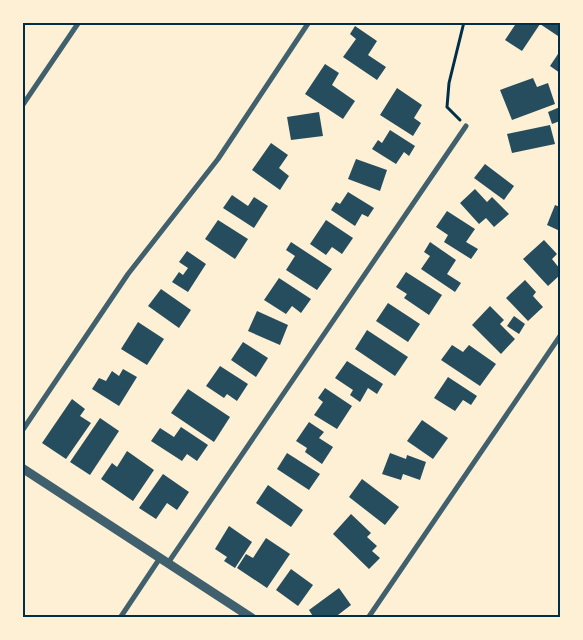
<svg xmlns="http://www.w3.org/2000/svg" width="583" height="640" font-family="'Open Sans',sans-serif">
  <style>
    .building { fill: #264d5e }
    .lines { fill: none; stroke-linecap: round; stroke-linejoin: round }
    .path { stroke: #003049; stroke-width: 3 }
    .minor { stroke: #3f606c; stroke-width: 5 }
    .tertiary { stroke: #3f606c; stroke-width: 9 }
    .neatline { fill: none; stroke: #003049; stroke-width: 2 }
  </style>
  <rect width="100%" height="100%" fill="#fdf0d5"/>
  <g class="building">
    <polygon points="517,22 560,22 560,32 558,36 540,24 522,51 505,40"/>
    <polygon points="355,26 377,41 368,55 386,67 377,80 343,57 356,39 350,34"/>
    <polygon points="560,51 560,73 550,66"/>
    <polygon points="325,64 339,73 332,85 355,101 343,119 305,94"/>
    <polygon points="533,78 537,87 548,83 555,104 512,120 500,90"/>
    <polygon points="397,88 422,105 414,118 421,123 413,136 380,115"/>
    <polygon points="560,107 560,121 552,124 548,112"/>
    <polygon points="319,112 323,136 291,140 287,117"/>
    <polygon points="550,125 555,144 512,153 507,134"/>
    <polygon points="390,130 415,146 409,156 404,152 396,164 372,149 378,140 382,143"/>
    <polygon points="271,143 288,155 279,168 289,176 280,190 252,170"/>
    <polygon points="356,159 387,170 380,191 348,179"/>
    <polygon points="485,164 514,186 504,200 474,178"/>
    <polygon points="475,189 487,202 492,197 509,214 494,227 486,218 479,224 460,203"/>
    <polygon points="348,192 374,208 368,217 362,214 355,226 331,210 336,202 340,204"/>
    <polygon points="232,195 248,206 254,197 268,206 254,228 223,208"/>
    <polygon points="555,205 560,207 560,231 547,225"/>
    <polygon points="447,211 475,229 466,242 478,249 471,259 444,242 448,235 436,227"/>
    <polygon points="218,220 248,239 235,259 205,239"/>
    <polygon points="326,220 353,238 342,254 332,247 326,255 310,244"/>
    <polygon points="544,240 557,254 552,259 560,269 560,275 548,286 523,259"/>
    <polygon points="291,242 332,269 317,290 286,270 295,256 286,250"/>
    <polygon points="430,242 456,260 447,274 461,283 455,292 421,269 430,256 424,252"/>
    <polygon points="187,251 206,264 188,292 172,282 179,272 183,275 188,268 179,262"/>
    <polygon points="406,272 442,295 429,315 404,298 407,294 396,287"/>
    <polygon points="279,278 311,299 301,313 292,306 286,314 264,300"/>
    <polygon points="525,280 536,292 533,296 543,307 528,321 506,298"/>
    <polygon points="161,289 191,310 179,328 148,306"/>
    <polygon points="388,303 420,324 408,342 376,321"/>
    <polygon points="490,306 504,320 500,324 515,339 501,354 472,325"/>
    <polygon points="257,311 288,325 280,345 248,331"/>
    <polygon points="514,316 525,324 519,334 507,326"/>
    <polygon points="138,322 164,339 147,365 121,349"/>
    <polygon points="367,330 408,357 395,376 355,349"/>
    <polygon points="243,342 268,358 256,377 231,360"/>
    <polygon points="452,345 463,352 469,345 496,364 480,386 441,360"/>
    <polygon points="347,361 383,384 377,394 368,388 360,402 350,395 353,390 335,378"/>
    <polygon points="220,366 248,384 237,401 227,394 224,398 206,386"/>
    <polygon points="123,369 137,377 119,406 92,389 99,378 106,381 112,371 119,376"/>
    <polygon points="448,377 477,396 471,405 463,400 455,411 434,398"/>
    <polygon points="325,388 352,406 337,429 314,415 323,402 318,398"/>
    <polygon points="188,389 230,417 214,442 171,413"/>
    <polygon points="72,399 85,409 80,416 91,423 66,459 42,443"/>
    <polygon points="100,418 119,431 90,475 70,462"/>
    <polygon points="422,420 448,438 433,459 407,441"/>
    <polygon points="309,422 324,432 319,438 333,447 322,464 305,452 307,448 296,441"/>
    <polygon points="181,427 208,445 197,461 187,454 182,461 151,441 160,428 174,437"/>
    <polygon points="127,451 154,470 133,501 101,479 112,463 117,467"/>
    <polygon points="287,453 320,474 309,490 277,469"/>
    <polygon points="390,453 406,459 407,455 426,462 420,480 403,474 401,480 382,474"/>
    <polygon points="163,474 189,492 177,510 167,503 156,519 139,508"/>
    <polygon points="362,479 399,507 385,525 349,497"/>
    <polygon points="268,485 303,510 291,527 256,503"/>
    <polygon points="351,514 371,533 367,537 377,546 372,551 380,558 369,569 333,534"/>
    <polygon points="229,526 252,542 235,568 224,561 227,557 215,549"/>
    <polygon points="266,538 290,554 267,588 237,568 246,554 253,558"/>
    <polygon points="291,569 313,585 298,606 276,590"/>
    <polygon points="339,588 351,605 334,618 314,618 309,610"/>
  </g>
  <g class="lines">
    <polyline class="path" points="460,120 447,107 449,83 464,22"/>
    <g class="minor">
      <polyline points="22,106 79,22"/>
      <polyline points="22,431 128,274 218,159 309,22"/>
      <polyline points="168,563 466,126"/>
      <polyline points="120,618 160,558"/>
      <polyline points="368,618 560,336"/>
    </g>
    <polyline class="tertiary" points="22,468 252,618"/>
  </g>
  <rect width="583" height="640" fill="none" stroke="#fdf0d5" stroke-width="48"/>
  <rect x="24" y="24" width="535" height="592" class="neatline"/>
</svg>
